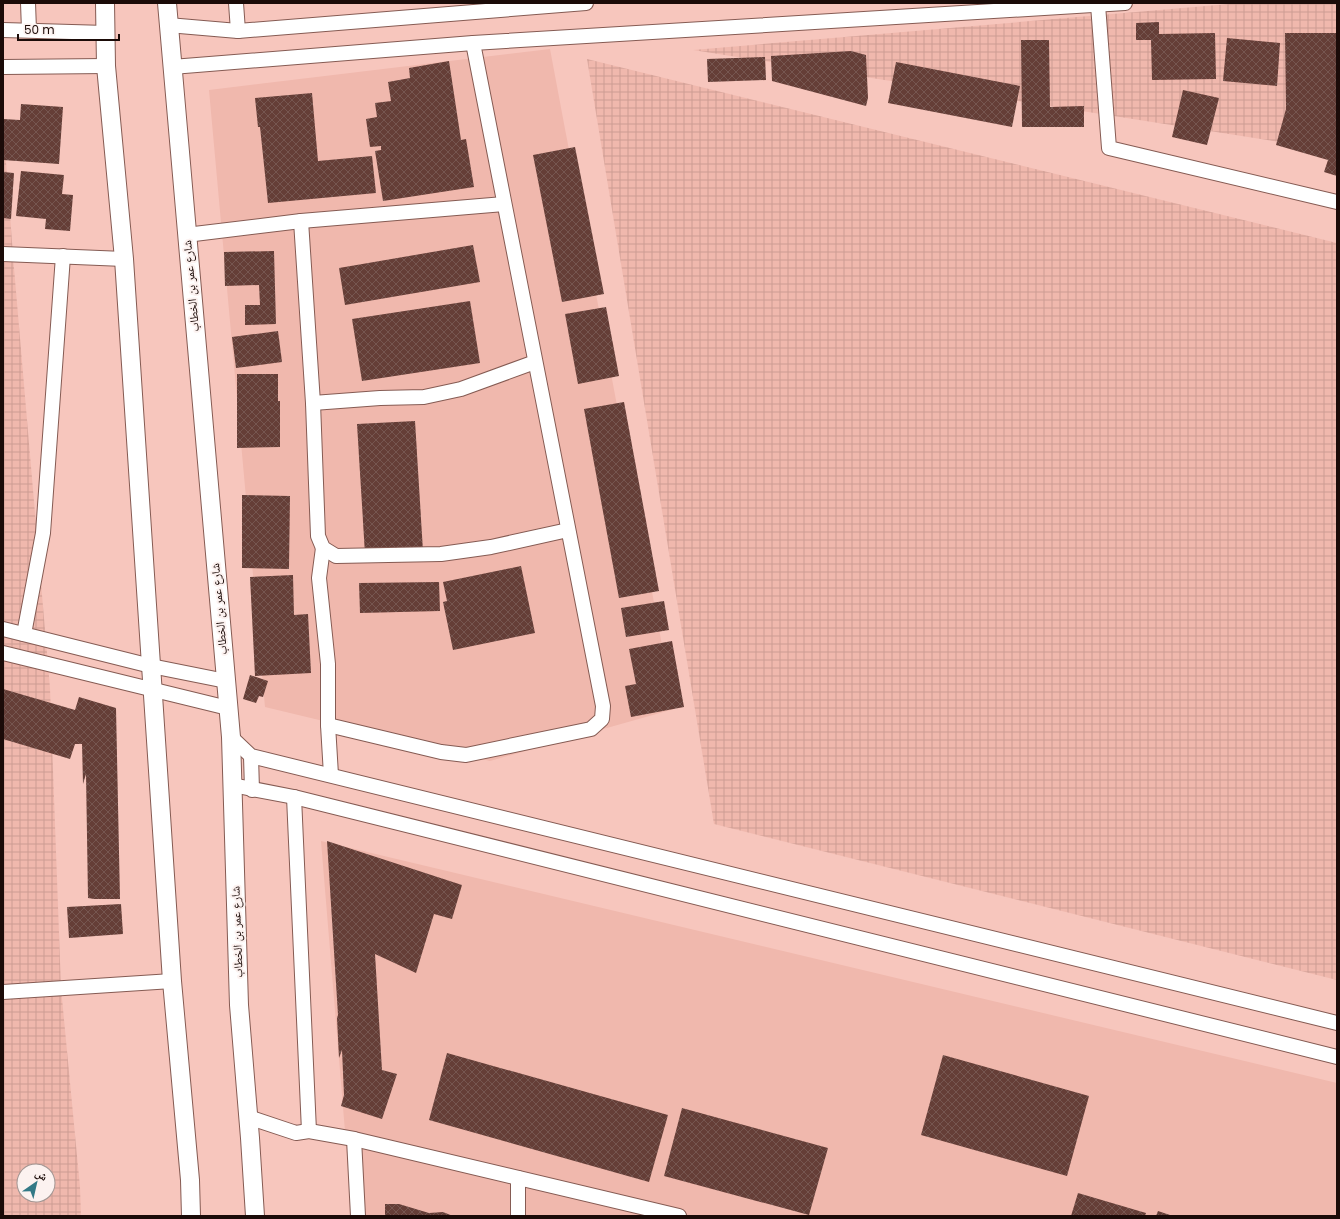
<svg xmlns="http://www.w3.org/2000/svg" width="1340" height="1219" font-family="Poppins,'Noto Naskh Arabic',sans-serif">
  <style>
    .built { fill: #f0b8ad }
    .industrial { fill: url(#industrial-grid); fill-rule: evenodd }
    .building { fill: url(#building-cross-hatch) }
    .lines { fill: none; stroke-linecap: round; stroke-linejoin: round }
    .minor-casing { stroke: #855b53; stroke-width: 16 }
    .major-casing { stroke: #855b53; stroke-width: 20 }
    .minor { stroke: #fff; stroke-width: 14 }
    .major { stroke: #fff; stroke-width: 18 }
    .labels { text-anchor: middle; stroke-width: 4; stroke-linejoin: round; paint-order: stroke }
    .street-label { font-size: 12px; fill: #1b0b08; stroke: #fcf2f0 }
  </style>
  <defs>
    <pattern id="industrial-grid" width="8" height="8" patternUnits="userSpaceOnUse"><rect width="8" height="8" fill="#f0b8ad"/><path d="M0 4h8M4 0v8" fill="none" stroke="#cd9d93"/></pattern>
    <pattern id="building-cross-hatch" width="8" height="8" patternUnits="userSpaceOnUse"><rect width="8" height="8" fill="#653e37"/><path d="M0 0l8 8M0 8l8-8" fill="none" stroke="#765650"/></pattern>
  </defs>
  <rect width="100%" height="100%" fill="#f7c6bd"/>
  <g class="built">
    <polygon points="550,49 674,709 490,761 265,707 209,90"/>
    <polygon points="321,841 1337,1083 1337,1216 352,1216"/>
  </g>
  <g class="industrial">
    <polygon points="1241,3 1337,3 1337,151 693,50"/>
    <polygon points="587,59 1337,243 1337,980 714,824"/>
    <path d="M3 121 14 268 50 688 61 988 80 1187 81 1216H3ZM24 1171H48V1195H24Z"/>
  </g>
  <g class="building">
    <polygon points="1159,22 1159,34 1215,33 1216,79 1152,80 1151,40 1136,40 1136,23"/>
    <polygon points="1285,33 1337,33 1337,176 1324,172 1328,160 1276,145 1286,109"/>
    <polygon points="1227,38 1280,43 1277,86 1223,81"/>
    <polygon points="1021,40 1049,40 1050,107 1084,106 1084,127 1022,127"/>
    <polygon points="851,51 866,55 868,98 866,106 772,81 771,56"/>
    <polygon points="765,57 766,80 708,82 707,59"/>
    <polygon points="449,61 461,140 466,139 474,187 383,201 375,151 381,150 381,146 370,147 366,119 377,117 375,103 391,101 388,82 410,78 409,68"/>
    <polygon points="896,62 1020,86 1012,127 888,103"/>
    <polygon points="1183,90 1219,98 1207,145 1172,137"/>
    <polygon points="312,93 318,161 372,156 376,193 268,203 260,127 258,127 255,98"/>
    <polygon points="21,104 63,107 59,164 3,160 3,119 20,120"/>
    <polygon points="575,147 604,294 562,302 533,155"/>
    <polygon points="21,171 64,175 62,194 73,195 70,231 45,229 46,219 16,216"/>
    <polygon points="3,172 14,173 11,219 3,218"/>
    <polygon points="473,245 480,282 345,305 339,268"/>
    <polygon points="274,251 276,324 245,325 245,305 260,305 259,285 225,286 224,252"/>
    <polygon points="470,301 480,363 362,381 352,319"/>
    <polygon points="606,307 619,376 578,384 565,314"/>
    <polygon points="278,331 282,362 236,368 232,337"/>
    <polygon points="237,374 278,374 278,401 280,401 280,447 237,448"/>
    <polygon points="624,402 659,591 619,598 584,409"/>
    <polygon points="415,421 423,551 365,554 357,424"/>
    <polygon points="242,495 290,496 289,569 242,568"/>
    <polygon points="521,566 535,633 453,650 443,602 447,601 443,582"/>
    <polygon points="293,575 294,615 308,614 311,673 255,676 250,577"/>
    <polygon points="439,582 440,611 360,613 359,583"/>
    <polygon points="664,601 669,630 626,637 621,608"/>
    <polygon points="672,641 684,707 631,717 625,686 636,684 629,649"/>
    <polygon points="250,675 268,681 263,697 259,696 256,703 243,699"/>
    <polygon points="3,689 75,710 79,697 116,708 120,899 94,899 88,898 86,774 83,784 82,744 75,744 70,759 3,739"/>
    <polygon points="327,841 462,885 452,919 434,914 416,973 375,954 382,1070 397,1074 382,1119 341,1106 344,1095 342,1050 339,1058 337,1018 338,1015"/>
    <polygon points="121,904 123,934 69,938 67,907"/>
    <polygon points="447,1053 668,1115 649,1182 429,1120"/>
    <polygon points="943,1055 1089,1096 1067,1176 921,1135"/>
    <polygon points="682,1108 828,1148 809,1215 664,1176"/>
    <polygon points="1078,1193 1146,1213 1145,1216 1071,1216"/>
    <polygon points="385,1204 399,1204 429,1213 443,1212 453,1216 385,1216"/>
    <polygon points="1158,1211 1173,1216 1156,1216"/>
  </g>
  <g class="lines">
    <g class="minor-casing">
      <g id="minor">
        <polyline points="28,3 29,30"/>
        <polyline points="236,3 238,31"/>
        <polyline points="1098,5 1109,148 1337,202"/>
        <polyline points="168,25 238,31 586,3"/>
        <polyline points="3,30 106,33"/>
        <polyline points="3,67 106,66"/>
        <polyline points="172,67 473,43 1125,3"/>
        <polyline points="301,221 313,403 318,536 323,548 336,556 441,554 491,547 568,530"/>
        <polyline points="186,235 301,221 504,204"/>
        <polyline points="3,254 124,259"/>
        <polyline points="313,403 380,398 424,397 461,389 535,362"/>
        <polyline points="323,548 319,578 328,664 328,725 331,775"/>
        <polyline points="3,629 151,666 226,681"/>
        <polyline points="24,634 43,533 63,256"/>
        <polyline points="3,653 228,708"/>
        <polyline points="328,725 441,752 466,755 591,729 602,719 603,706 473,43"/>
        <polyline points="231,737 251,756 1337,1023"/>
        <polyline points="251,756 252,790"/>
        <polyline points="232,785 294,797 1337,1057"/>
        <polyline points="294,797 309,1131"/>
        <polyline points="3,992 172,981"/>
        <polyline points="248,1117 296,1133 309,1131 354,1139 679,1216"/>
        <polyline points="354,1139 358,1216"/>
        <polyline points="518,1216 518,1178"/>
      </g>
    </g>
    <g class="major-casing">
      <g id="major">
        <polyline points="105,3 106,66 124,259 172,981 190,1180 191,1216"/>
        <polyline points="167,3 231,737 239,1005 250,1138 255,1216"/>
      </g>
    </g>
    <use href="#minor" class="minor"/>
    <use href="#major" class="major"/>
  </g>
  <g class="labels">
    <g class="street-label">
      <text transform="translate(191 286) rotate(-95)" y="4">شارع عمر بن الخطاب</text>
      <text transform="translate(219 609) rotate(-95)" y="4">شارع عمر بن الخطاب</text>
      <text transform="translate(237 932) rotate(-92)" y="4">شارع عمر بن الخطاب</text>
    </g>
  </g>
  <rect width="1340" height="1219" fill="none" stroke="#1b0b08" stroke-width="8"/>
  <g transform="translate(36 1183) rotate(34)"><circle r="19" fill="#fcf2f0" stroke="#a29693"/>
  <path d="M0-3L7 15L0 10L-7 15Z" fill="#337986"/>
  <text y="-6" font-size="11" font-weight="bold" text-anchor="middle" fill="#1b0b08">ش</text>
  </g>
  <path d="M18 34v6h101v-6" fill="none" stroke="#1b0b08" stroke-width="2"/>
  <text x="24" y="34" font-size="12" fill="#1b0b08" stroke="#fcf2f0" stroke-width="3" paint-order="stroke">50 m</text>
</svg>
